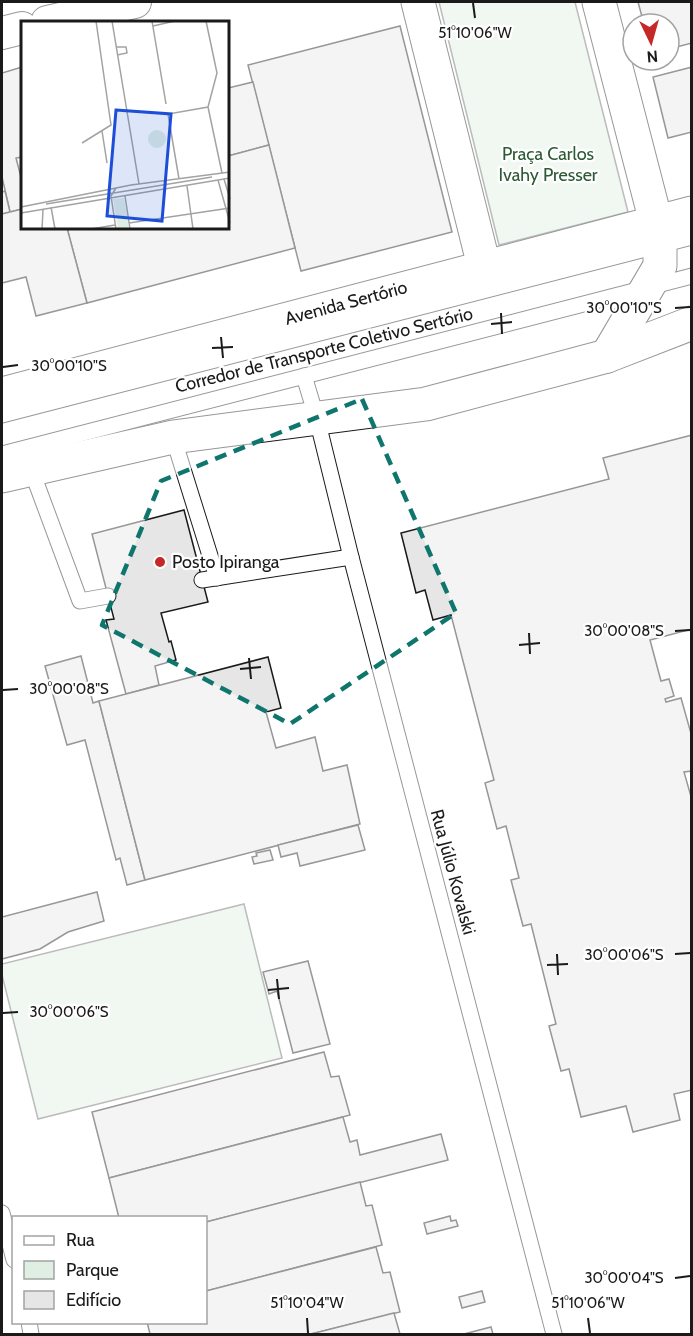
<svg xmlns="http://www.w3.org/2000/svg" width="693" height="1336" font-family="Cabin,sans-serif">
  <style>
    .green { fill: #e0efe3; stroke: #6a6a6a; stroke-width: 1.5 }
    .building { fill: #e6e6e6; stroke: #1a1a1a; stroke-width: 1.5 }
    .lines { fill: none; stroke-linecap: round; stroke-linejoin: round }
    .lane-casing { stroke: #1a1a1a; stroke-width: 17 }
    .street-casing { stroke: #1a1a1a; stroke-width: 34 }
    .secondary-casing { stroke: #1a1a1a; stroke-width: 35 }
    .primary-casing { stroke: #1a1a1a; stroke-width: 35 }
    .lane { stroke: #fff; stroke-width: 15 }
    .street { stroke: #fff; stroke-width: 32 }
    .secondary { stroke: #fff; stroke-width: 33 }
    .primary { stroke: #fff; stroke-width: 33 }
    .marked { fill: none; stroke: #0f766e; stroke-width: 4.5; stroke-dasharray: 12 8; stroke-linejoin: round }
    .ticks { fill: none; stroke: #1a1a1a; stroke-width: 2 }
    .poi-dot { fill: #c62828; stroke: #fff; stroke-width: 2 }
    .labels { text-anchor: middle; stroke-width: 4.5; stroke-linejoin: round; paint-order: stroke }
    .park-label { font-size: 18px; fill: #2b5a34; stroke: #fff }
    .street-label { font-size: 18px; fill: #1a1a1a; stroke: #fff }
    .poi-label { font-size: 18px; fill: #1a1a1a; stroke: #fff; text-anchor: start }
    .inset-road { fill: none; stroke: #a3a3a3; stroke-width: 1.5 }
    .view { fill: #1d4ed8; fill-opacity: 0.15; stroke: #1d4ed8; stroke-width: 3 }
    .inset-edge { fill: none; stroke: #1a1a1a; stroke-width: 3 }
    .ticks-label { font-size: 15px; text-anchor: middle; fill: #1a1a1a; stroke: #fff; stroke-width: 4.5; stroke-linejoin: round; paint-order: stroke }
  </style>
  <rect width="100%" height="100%" fill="#fff"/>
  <g class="green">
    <polygon points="439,2 575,2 628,212 499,245"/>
    <polygon points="244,904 282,1058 38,1119 2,975 2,964"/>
  </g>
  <g class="building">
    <polygon points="638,2 692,2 692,43 669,49 669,24 644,24"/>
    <polygon points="400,26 452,232 301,271 248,65"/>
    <polygon points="22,67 22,157 16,158 22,181 22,209 10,212 2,177 2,73"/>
    <polygon points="692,67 692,132 668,138 653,77"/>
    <polygon points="253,82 269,145 228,156 228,88"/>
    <polygon points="269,145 295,248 87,303 67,228 228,228 228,156"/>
    <polygon points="5,191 10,212 2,214 2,192"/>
    <polygon points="22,209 22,228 67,228 87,303 36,316 26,277 2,283 2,214"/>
    <polygon points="692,435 692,629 650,640 661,681 669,679 674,696 665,699 666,702 681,698 692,737 692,771 684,772 692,800 692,1090 674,1094 680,1120 633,1132 626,1106 581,1117 569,1069 561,1071 549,1026 556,1024 531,924 523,926 511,880 519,878 506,826 497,829 485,783 494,780 451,615 433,620 425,590 416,593 401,533 609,479 603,458"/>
    <polygon points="184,510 208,602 161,613 169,642 171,641 176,660 155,666 159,685 126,694 106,620 114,619 92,534"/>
    <polygon points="81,656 93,703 99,701 145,880 127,885 120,858 116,860 85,740 67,745 45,666"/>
    <polygon points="268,657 281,708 266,712 276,748 315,737 323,771 347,765 360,824 145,880 99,701"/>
    <polygon points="358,825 365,850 300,866 297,853 281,857 278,845"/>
    <polygon points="270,850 273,860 254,864 252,857 257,856 256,853"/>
    <polygon points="97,892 104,921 68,932 40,949 2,959 2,917"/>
    <polygon points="308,961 330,1044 293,1053 277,991 269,994 263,972"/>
    <polygon points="324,1052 331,1077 339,1076 350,1115 109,1178 92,1112"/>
    <polygon points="343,1117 350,1142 357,1140 360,1155 441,1134 448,1160 206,1222 206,1218 119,1218 109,1178"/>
    <polygon points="360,1182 366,1206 372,1205 382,1245 206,1291 206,1222"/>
    <polygon points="450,1216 451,1221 456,1220 458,1226 427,1234 424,1223"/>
    <polygon points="376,1247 383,1273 390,1272 400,1312 311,1334 150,1334 147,1322 206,1322 206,1291"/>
    <polygon points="482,1291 485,1302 462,1308 459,1297"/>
    <polygon points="394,1313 400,1334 311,1334"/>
    <polygon points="491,1327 493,1334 464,1334"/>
  </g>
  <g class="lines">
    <g class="lane-casing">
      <g id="lane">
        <polyline points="304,376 317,419 351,557 554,1334"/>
        <polyline points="2,415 692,237"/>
        <polyline points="173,437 217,578"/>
        <polyline points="2,454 692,276"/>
        <polyline points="31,469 80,601 108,596"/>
        <polyline points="202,580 351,557"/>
        <polyline points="2,1213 14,1260"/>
        <polyline points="29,1322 31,1334"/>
      </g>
    </g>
    <g class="street-casing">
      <g id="street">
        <polyline points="47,22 135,2"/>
        <polyline points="2,33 22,28"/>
      </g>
    </g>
    <g class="secondary-casing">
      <g id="secondary">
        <polyline points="418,2 484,266"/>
        <polyline points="599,2 656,222 660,245 660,266 607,356"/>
      </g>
    </g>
    <g class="primary-casing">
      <g id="primary">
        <polyline points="2,394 692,213"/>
        <polyline points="2,476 173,437 426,404 607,356 692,323"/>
      </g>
    </g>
    <use href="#lane" class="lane"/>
    <use href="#street" class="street"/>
    <use href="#secondary" class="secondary"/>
    <use href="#primary" class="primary"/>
  </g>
  <path d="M0 0H693V1336H0ZM362 399 456 613 290 724 102 625 161 481Z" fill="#fff" fill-opacity=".55" fill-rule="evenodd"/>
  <path class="marked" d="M362 399 456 613 290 724 102 625 161 481Z"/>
  <path class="ticks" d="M473 3 475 18M675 308 690 307M501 313 502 334M491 324 512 322M221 337 223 358M212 348 233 347M3 367 18 365M675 631 690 630M529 633 530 654M519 645 540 643M249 658 251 679M240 669 261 667M3 690 18 689M557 954 558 975M675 954 690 953M547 965 568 964M277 979 279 999M268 990 289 988M3 1013 18 1012M675 1278 690 1276M307 1318 308 1333M588 1318 590 1333"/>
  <circle class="poi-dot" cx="160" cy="562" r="6"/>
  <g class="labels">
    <g class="park-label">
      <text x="548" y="160">Praça Carlos<tspan x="548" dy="21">Ivahy Presser</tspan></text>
    </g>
    <g class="street-label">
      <text transform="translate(346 303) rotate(-15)" y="6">Avenida Sertório</text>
      <text transform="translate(324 350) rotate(-14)" y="6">Corredor de Transporte Coletivo Sertório</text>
      <text transform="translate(453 872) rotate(75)" y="6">Rua Júlio Kovalski</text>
    </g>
    <g class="poi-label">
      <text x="172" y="568">Posto Ipiranga</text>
    </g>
  </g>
  <g transform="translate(21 21)">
    <rect width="208" height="208" fill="#fff"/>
    <path d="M127 118a9 9 0 1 1 18 0a9 9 0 1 1-18 0ZM103 177 108 208H97L92 178Z" fill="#e0efe3"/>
    <path class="inset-road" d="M91 0 118 163M131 0 145 83M132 5 154 0M95 26H105L106 32 96 34M187 86 201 152M81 110 86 142M61 122 90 104 75 0M158 158 147 93 187 86 196 52 185 0M203 158 209 178M197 159 209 202M166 165 172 208M95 167 90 175 95 208M104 175 109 208M25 183 191 156M0 186 110 164 209 151M30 186 34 208M0 192 209 157M108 202 209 187M21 208 22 189M70 208 94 204"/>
    <path class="view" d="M95 89 150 93 141 200 86 195Z"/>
    <rect width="208" height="208" class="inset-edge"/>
  </g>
  <g class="ticks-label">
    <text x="475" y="38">51°10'06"W</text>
    <text x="624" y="313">30°00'10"S</text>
    <text x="69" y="371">30°00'10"S</text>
    <text x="624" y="636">30°00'08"S</text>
    <text x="69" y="694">30°00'08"S</text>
    <text x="624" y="960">30°00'06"S</text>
    <text x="69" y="1017">30°00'06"S</text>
    <text x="624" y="1283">30°00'04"S</text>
    <text x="307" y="1308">51°10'04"W</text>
    <text x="588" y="1308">51°10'06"W</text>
  </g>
  <rect width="693" height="1336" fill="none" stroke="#1a1a1a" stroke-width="6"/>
  <rect x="12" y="1216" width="195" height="108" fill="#ffffff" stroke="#a3a3a3" stroke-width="1.5"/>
  <rect x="24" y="1236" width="30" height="9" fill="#ffffff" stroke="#a3a3a3" stroke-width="1.5"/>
  <text x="66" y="1246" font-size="18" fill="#1a1a1a">Rua</text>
  <rect x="24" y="1261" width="30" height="18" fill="#e0efe3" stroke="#a3a3a3" stroke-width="1.5"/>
  <text x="66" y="1276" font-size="18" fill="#1a1a1a">Parque</text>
  <rect x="24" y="1291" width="30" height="18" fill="#e6e6e6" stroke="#a3a3a3" stroke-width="1.5"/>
  <text x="66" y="1306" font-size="18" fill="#1a1a1a">Edifício</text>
  <g transform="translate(651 42) rotate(175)"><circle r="28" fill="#ffffff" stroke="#a3a3a3" stroke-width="1.5"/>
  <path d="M0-4.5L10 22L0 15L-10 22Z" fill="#c62828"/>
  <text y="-9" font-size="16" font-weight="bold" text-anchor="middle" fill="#1a1a1a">N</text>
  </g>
</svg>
